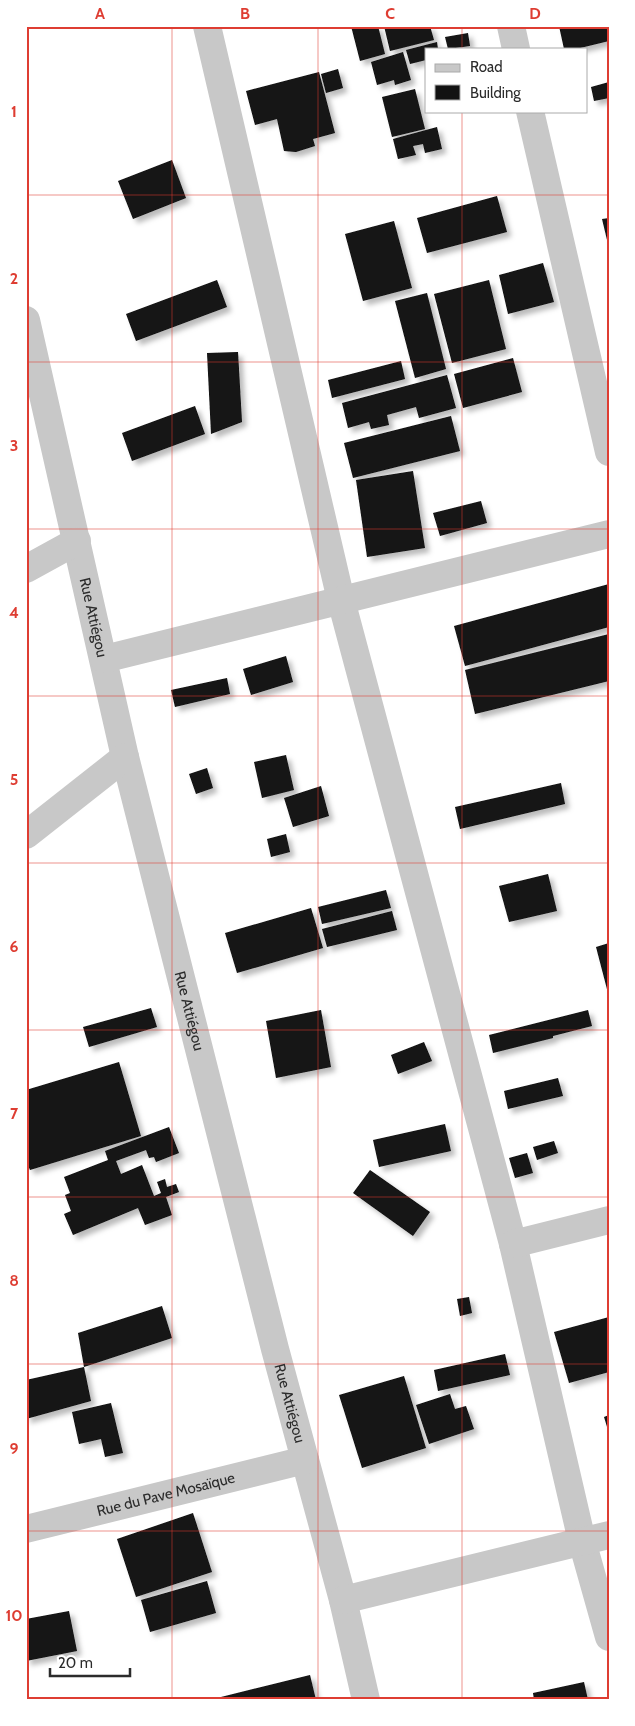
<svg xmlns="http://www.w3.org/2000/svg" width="635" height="1726" font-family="Cabin,sans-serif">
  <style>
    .building { fill: #121212; filter: url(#shadow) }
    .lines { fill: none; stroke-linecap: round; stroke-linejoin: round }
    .minor { stroke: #c8c8c8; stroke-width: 28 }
    .grid { fill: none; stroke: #de3d32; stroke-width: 1; stroke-opacity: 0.55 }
    .labels { text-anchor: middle; stroke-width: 5; stroke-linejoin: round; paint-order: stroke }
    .street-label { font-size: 15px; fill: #2b2b2b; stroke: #fff }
    .neatline { fill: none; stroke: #de3d32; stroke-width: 2 }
    .grid-label { font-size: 16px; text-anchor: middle; font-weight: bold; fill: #de3d32 }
  </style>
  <defs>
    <filter id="shadow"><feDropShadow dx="4.5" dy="4.5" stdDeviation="2.5" flood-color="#0004"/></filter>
  </defs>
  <rect width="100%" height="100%" fill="#fff"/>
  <g class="building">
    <polygon points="351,26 378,26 385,54 360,61"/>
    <polygon points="384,26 430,26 434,40 390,51"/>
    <polygon points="559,26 609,26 609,41 576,49 564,49"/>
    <polygon points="468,33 470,46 448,49 445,37"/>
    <polygon points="437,42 438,49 426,49 426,60 410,64 406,50"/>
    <polygon points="403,52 411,80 395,85 394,80 377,85 371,62"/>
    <polygon points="338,69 343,88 326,93 321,74"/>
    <polygon points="319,72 335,133 313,139 315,146 296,152 284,151 277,119 255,125 246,91"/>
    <polygon points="609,82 609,98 594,101 591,87"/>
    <polygon points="415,89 425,129 392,137 382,97"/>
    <polygon points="437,127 442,149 425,153 423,144 413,146 416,155 398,159 393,139"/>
    <polygon points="172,160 186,198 133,219 118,181"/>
    <polygon points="497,196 507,232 427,253 417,218"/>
    <polygon points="609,218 609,244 608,244 602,219"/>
    <polygon points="394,221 412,288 363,301 345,234"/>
    <polygon points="543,263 554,302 508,314 499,275"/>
    <polygon points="217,280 227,307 136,341 126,314"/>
    <polygon points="489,280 506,349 452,363 434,294"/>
    <polygon points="427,293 446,369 415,378 395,301"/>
    <polygon points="238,352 242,422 211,434 207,353"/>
    <polygon points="513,358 522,392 463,408 454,374"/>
    <polygon points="401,361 405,379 332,398 328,380"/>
    <polygon points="447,375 456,408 419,418 416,407 387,415 389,425 371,429 369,422 348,428 342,403"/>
    <polygon points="195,406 205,434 132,461 122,433"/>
    <polygon points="451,416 460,451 353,478 344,443"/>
    <polygon points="413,471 425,548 367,557 356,480"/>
    <polygon points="481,501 487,523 440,536 433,513"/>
    <polygon points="609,584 609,627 465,666 454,626"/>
    <polygon points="609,634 609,681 475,714 465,670"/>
    <polygon points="286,656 293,682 251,695 243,669"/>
    <polygon points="227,678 230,694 175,707 171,690"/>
    <polygon points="286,755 294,790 262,798 254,762"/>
    <polygon points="207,768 213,788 196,794 189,774"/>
    <polygon points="561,783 565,804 460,829 455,807"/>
    <polygon points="321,786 329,816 293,827 284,798"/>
    <polygon points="286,834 290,852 271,857 267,839"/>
    <polygon points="548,874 557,911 509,922 499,886"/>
    <polygon points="386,890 391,908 322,924 318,907"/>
    <polygon points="311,908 323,948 237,973 225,933"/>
    <polygon points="392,911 397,930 327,947 322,929"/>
    <polygon points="609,943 609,993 608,993 596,947"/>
    <polygon points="151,1008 157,1027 89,1047 83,1027"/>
    <polygon points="321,1010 331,1067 276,1078 266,1021"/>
    <polygon points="588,1010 592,1026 553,1036 553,1038 493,1053 489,1035"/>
    <polygon points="424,1042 432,1061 398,1074 391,1055"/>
    <polygon points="119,1062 141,1136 30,1170 26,1161 26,1090"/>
    <polygon points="558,1078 563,1096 508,1109 504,1091"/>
    <polygon points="445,1124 451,1151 379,1167 373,1140"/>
    <polygon points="169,1127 179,1153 156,1162 154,1157 149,1158 146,1150 116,1161 121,1174 142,1165 154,1196 161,1193 157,1182 165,1179 167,1187 176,1184 179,1192 166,1197 172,1215 145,1225 138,1208 73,1235 64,1214 71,1211 65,1195 70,1193 64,1177 108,1160 105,1151"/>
    <polygon points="554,1141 558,1153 537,1160 533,1147"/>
    <polygon points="527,1153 533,1173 515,1178 509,1158"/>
    <polygon points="370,1170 430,1212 413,1236 353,1193"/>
    <polygon points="469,1297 472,1313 460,1316 457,1299"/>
    <polygon points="162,1306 172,1338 84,1367 78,1333"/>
    <polygon points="609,1317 609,1372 569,1383 554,1332"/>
    <polygon points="505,1354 510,1375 438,1391 434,1370"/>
    <polygon points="84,1367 91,1401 26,1419 26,1380"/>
    <polygon points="404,1376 426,1448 362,1468 339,1395"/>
    <polygon points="450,1394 455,1409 466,1406 474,1429 429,1444 416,1405"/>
    <polygon points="111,1403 123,1453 105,1457 101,1439 79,1444 72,1412"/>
    <polygon points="609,1415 609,1430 608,1430 604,1417"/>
    <polygon points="193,1513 212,1572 136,1597 117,1539"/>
    <polygon points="207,1581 216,1613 150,1632 141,1600"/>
    <polygon points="69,1611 77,1651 26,1661 26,1619"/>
    <polygon points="310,1675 316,1700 213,1700 213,1699"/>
    <polygon points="584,1682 588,1700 534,1700 533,1693"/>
  </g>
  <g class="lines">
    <g class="minor">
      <polyline points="207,26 341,600 513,1244 582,1541 609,1637"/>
      <polyline points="511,26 516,49"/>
      <polyline points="530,111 609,452"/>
      <path id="s1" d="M26 320 125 757 275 1349 343 1600 366 1700"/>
      <polyline points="26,569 77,541"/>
      <polyline points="104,659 609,534"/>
      <polyline points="26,835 125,757"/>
      <polyline points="513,1244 609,1220"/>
      <path id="s2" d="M26 1529 305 1460"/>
      <polyline points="343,1600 609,1535"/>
    </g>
  </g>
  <path class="grid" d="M172 26V1700M318 26V1700M462 26V49M462 111V1700M26 195H609M26 362H609M26 529H609M26 696H609M26 863H609M26 1030H609M26 1197H609M26 1364H609M26 1531H609"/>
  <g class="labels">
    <g class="street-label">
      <text dy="5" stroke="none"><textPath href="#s1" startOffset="305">Rue Attiégou</textPath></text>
      <text dy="5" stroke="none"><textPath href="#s1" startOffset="710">Rue Attiégou</textPath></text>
      <text dy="5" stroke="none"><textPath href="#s1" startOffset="1115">Rue Attiégou</textPath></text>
      <text dy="5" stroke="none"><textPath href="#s2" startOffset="144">Rue du Pave Mosaïque</textPath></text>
    </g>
  </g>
  <rect width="635" height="1726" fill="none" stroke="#ffffff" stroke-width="55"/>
  <rect x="425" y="48" width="162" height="65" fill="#ffffff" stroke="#aaaaaa"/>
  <rect x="435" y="64" width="25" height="8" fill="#c8c8c8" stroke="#aaaaaa"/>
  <text x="470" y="72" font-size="15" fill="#2b2b2b">Road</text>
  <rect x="435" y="85" width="25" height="15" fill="#121212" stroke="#aaaaaa"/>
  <text x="470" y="98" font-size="15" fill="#2b2b2b">Building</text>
  <path d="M50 1668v8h80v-8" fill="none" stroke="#2b2b2b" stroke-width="2.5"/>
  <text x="58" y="1668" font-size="15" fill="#2b2b2b" stroke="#ffffff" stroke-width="4" paint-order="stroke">20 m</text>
  <rect x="28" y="28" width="580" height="1670" class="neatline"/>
  <g class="grid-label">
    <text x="100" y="19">A</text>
    <text x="245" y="19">B</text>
    <text x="390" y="19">C</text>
    <text x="535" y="19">D</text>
    <text x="14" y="117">1</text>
    <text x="14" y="284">2</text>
    <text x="14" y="451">3</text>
    <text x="14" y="618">4</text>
    <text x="14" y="785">5</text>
    <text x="14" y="952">6</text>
    <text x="14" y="1119">7</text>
    <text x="14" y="1286">8</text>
    <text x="14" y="1454">9</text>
    <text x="14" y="1621">10</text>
  </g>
</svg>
